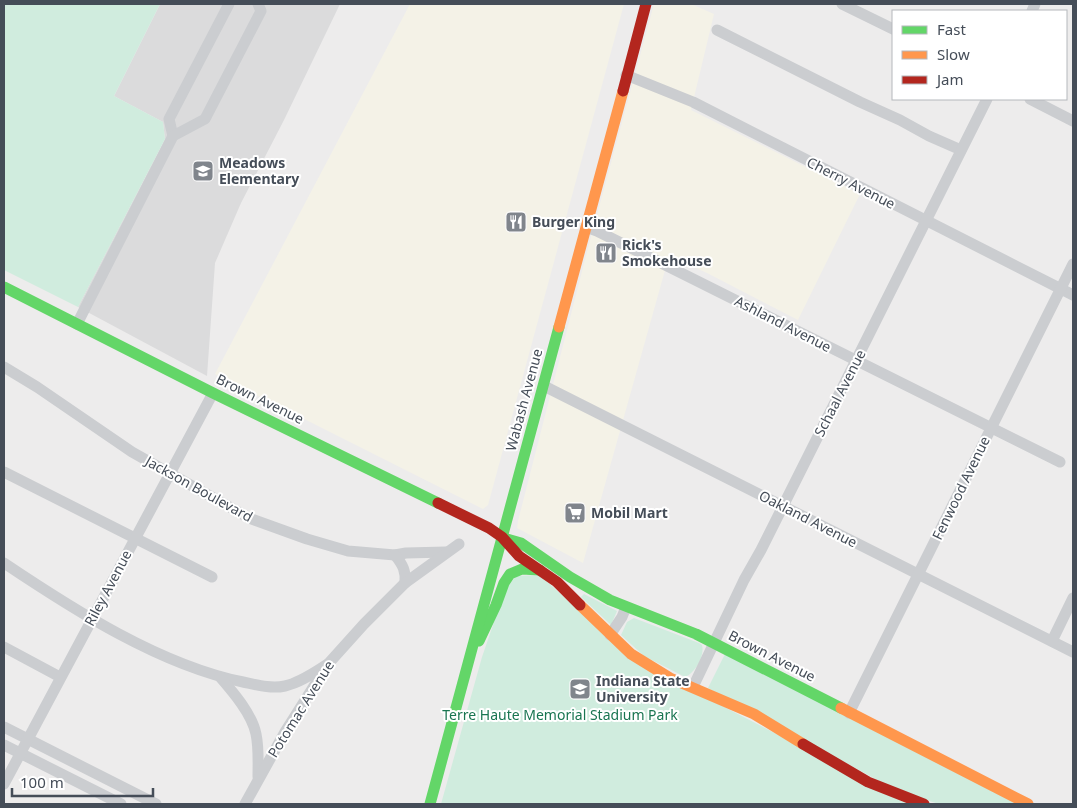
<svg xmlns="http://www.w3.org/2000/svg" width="1077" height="808" font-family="'Noto Sans',sans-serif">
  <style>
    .commercial { fill: #f4f2e7 }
    .education { fill: #dbdbdc }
    .green { fill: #d0ecde }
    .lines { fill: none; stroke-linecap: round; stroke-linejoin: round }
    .street { stroke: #cbcdd0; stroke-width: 11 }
    .fast { stroke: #63d668; stroke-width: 11 }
    .slow { stroke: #ff974d; stroke-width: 11 }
    .jam { stroke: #b3261e; stroke-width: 11 }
    .labels { text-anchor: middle; stroke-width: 4; stroke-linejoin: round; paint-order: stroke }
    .poi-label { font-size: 14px; font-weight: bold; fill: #454d58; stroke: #fff; text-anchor: start }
    .street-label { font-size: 14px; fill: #454d58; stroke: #fff }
    .park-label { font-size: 14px; fill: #197551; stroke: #fff }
  </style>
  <rect width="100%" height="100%" fill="#edecec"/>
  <g class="commercial">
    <polygon points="410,4 624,4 488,505 483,509 215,374"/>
    <polygon points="654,4 691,4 714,14 691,110 860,194 798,320 707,273 669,256 583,563 517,528 518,521 588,248"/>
  </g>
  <polygon class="education" points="160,4 340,4 284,120 241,203 215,263 207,376 78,307 165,139 163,122 114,96"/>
  <g class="green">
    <polygon points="4,4 160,4 114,96 163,122 165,139 78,307 4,270"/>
    <polygon points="540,575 615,644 701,695 912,804 441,804 482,657 505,590 516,576"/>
    <polygon points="584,594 617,611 611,625 581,597"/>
    <path d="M634 618 699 643 702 645C705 656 695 673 685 677L644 656 621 635 627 622Z"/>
    <polygon points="725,654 1019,804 939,804 923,799 892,788 708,688"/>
  </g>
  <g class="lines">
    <g class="street">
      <polyline points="842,4 893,29"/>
      <polyline points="1032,11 1035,4"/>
      <polyline points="717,30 860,102 900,120 929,136 961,150"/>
      <polyline points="626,75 693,102 1073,295"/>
      <polyline points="1030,99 1073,121"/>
      <polyline points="173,136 169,119 229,4"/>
      <polyline points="586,227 597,231 1060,462"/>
      <polyline points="77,324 173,136 205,119 261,11 258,4"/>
      <polyline points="4,367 37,387 132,452 249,518 307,539 348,551 395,555 406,553 446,552"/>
      <polyline points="544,386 1073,652"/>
      <polyline points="4,472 212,577"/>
      <path d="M395 555C403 565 406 571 405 583"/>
      <path d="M4 563C74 610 160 665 243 682 257 685 271 689 285 686 300 683 315 672 328 664"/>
      <polyline points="610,635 622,617 626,607"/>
      <polyline points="1052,641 1073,598"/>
      <polyline points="4,647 60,677"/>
      <path d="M220 677C233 692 252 714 256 734 259 748 258 763 258 777"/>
      <polyline points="693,687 744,580 761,550 987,99"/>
      <polyline points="849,713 1073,264"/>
      <polyline points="4,727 156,804"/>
      <polyline points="4,745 121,804"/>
      <polyline points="4,784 213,393"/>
      <polyline points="245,804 285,732 328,664 364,624 405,583 459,544"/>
    </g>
    <g class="fast">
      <polyline points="4,287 213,393 438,503"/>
      <polyline points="507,539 521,543 570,577 610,600 696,634 841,708"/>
      <polyline points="479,641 496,605 504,583 510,574 522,569 540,570"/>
      <polyline points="430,804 559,327"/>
    </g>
    <g class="slow">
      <polyline points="559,327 623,91"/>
      <polyline points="580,605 631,654 670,678 754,714 803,744"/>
      <polyline points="841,708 1028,804"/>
    </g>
    <g class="jam">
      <polyline points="623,91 646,4"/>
      <polyline points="438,503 489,528 502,537 519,556 557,582 580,605"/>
      <polyline points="803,744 868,782 924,804"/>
    </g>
  </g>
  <defs>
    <g id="school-square" transform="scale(1.125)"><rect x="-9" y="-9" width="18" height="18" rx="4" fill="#80858c" stroke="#fff"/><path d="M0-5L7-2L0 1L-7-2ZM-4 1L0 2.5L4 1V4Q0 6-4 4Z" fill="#fff"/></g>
    <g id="restaurant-square" transform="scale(1.125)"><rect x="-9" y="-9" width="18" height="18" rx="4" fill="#80858c" stroke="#fff"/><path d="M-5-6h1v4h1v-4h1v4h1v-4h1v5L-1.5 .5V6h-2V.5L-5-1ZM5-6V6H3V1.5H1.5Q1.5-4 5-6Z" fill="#fff"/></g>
    <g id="supermarket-square" transform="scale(1.125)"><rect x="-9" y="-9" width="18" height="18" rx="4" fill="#80858c" stroke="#fff"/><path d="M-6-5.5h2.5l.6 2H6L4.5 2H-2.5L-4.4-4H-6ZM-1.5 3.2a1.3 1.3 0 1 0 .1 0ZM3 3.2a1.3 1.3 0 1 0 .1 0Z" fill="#fff"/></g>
    <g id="university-square" transform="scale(1.125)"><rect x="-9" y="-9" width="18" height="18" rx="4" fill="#80858c" stroke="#fff"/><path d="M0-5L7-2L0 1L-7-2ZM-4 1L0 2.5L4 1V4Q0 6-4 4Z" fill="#fff"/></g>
  </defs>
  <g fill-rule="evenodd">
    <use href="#school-square" x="203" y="171"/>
    <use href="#restaurant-square" x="516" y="222"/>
    <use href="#restaurant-square" x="606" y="253"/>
    <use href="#supermarket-square" x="575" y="513"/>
    <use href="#university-square" x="580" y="689"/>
  </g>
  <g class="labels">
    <g class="poi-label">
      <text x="219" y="168">Meadows<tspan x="219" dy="16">Elementary</tspan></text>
      <text x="532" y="227">Burger King</text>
      <text x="622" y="250">Rick's<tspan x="622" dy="16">Smokehouse</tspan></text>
      <text x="591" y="518">Mobil Mart</text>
      <text x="596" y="686">Indiana State<tspan x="596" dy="16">University</tspan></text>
    </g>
    <g class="street-label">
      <text transform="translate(851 183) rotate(27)" y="5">Cherry Avenue</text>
      <text transform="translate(783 324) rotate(27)" y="5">Ashland Avenue</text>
      <text transform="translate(840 393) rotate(-63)" y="5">Schaal Avenue</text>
      <text transform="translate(260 399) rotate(26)" y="5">Brown Avenue</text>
      <text transform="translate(524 400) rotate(-75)" y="5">Wabash Avenue</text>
      <text transform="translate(961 488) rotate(-64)" y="5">Fenwood Avenue</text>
      <text transform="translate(199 489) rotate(29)" y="5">Jackson Boulevard</text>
      <text transform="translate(808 519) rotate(27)" y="5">Oakland Avenue</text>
      <text transform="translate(108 588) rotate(-62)" y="5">Riley Avenue</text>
      <text transform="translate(772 656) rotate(27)" y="5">Brown Avenue</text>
      <text transform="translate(301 709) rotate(-58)" y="5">Potomac Avenue</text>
    </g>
    <g class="park-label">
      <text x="560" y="720">Terre Haute Memorial Stadium Park</text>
    </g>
  </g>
  <rect width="1077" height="808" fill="none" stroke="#454d58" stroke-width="10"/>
  <rect x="892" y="10" width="175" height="90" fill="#ffffff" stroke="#b5b8bc"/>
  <rect x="902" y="26" width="25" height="8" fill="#63d668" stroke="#b5b8bc"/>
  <text x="937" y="35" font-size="15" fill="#454d58">Fast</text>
  <rect x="902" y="51" width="25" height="8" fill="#ff974d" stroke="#b5b8bc"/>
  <text x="937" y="60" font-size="15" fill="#454d58">Slow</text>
  <rect x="902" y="76" width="25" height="8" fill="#b3261e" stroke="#b5b8bc"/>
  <text x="937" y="85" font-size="15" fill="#454d58">Jam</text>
  <path d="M12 788v8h141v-8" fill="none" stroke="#454d58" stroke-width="2.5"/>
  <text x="20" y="788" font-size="15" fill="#454d58" stroke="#ffffff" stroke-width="4" paint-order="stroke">100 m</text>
</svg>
